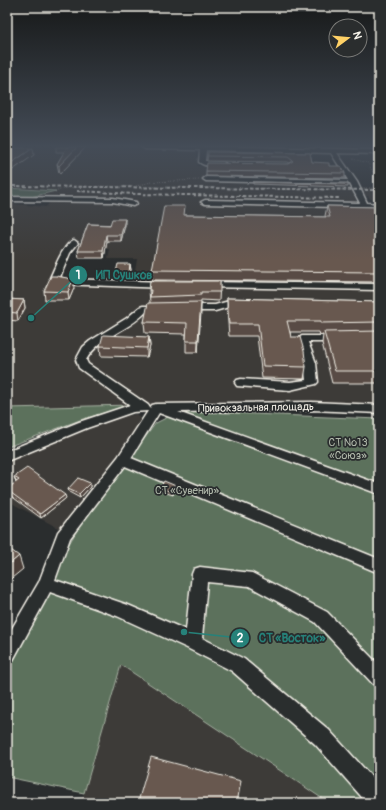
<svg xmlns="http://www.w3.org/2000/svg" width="386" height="810" font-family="Pangolin,sans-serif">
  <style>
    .built { fill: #3c3a38; fill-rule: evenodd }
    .green { fill: #5b715c; stroke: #a8b1a2 }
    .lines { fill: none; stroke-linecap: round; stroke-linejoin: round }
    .minor-casing { stroke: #f4f1e8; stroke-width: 3 }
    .path { stroke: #f4f1e8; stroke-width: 1; stroke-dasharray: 0.5 2; stroke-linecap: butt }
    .minor { fill: #2a2d2e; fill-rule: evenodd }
    .rail { stroke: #f4f1e8; stroke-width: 2; stroke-dasharray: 3.5 2; stroke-linecap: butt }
    .wall { fill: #594c44; stroke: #f4f1e8 }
    .shaded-wall { fill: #483e37; stroke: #f4f1e8 }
    .building { fill: #67584f; stroke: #f4f1e8 }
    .labels { text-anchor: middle; stroke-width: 3.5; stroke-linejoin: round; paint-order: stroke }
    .street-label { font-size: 11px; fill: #f4f1e8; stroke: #2a2d2e }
    .park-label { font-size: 11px; fill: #afb7a9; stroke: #2a2d2e }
    .leader { fill: none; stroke: #26827a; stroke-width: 1.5 }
    .callout-dot { fill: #26827a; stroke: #2a2d2e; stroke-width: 1.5 }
    .mark-label { font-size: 12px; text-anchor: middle; font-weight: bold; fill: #fff }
    .callout-label { font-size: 12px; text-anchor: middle; font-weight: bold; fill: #26827a; stroke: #2a2d2e; stroke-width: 3.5; stroke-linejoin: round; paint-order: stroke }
  </style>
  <rect width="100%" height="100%" fill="#2a2d2e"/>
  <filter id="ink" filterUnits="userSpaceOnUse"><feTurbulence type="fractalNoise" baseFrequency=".025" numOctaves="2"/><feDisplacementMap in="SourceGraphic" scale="8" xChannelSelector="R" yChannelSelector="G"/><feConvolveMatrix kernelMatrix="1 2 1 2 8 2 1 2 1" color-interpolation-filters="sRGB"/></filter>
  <g filter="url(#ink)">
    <g class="built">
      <path d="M7 147H120L197 151 198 166 288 168 289 181 350 182 352 188H379V202L371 199 368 196H354L362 212 379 215V405H131L7 408V203L46 207 54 196 7 195ZM72 249H110L108 259H137L133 281 61 280Z"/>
      <polygon points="136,414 142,420 117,462 62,530 15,505 7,499 7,461 98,422"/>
      <polygon points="121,665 329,803 81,803"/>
    </g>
    <g class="green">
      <polygon points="7,188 56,191 22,199 7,198"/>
      <polygon points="131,405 80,420 7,447 7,408"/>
      <polygon points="174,411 379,419 379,803 329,803 121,665 84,793 7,777 7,670 56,567 81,523 156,423 170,416"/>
    </g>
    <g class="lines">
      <g class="minor-casing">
        <g id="minor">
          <path d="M142 147H253L379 150V154L337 153 357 182 367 203 379 204V208L205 204 201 202 205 200 360 203 350 184 206 181 203 179 206 177 348 180 331 153 206 150 205 161 223 162 226 164C220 168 205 167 199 162L200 150 145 149Z"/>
          <polygon points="7,197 113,198 136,202 137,204 133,206 113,202 7,201"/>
          <path d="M74 240 78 243 70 253 60 277 64 279 166 282 171 285 166 288 59 284 50 278C55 268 63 244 74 240Z"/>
          <polygon points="204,282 379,284 379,290 201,287 199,285 201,283"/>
          <polygon points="229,301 242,302 247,305 242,308 229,307 215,311 185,311 180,308 185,305 215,305"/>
          <path d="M143 306H163L168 309 163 312H146C127 332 101 335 86 360L88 364 148 405 150 408 152 405 156 404 312 402 379 405V413L312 410 178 412 379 484V494L159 413 131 458 379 559V573L125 466 70 538 55 580 128 605 186 630 192 574 194 569 200 567 252 573 327 612 379 665V687L373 684 315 622 249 586 207 582 202 638 244 659 329 730 379 785V803H367L315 744 232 671 187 648 117 616 50 592 13 660 7 662V637L39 582 58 532 118 457 148 411 133 412 87 428 7 461V451L79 422 130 405 79 368 76 360 83 347 90 341 127 318 140 307Z"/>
          <polygon points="302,336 338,336 343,339 338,342 308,342 316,363 318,382 316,384 290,390 237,386 235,383 237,380 241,379 290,382 306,380 304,363 297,339"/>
        </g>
      </g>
      <g class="path">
        <polyline points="129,147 138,148"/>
        <polyline points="353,159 368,163 379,184"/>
        <polyline points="136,186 151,182 199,180"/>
        <polyline points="364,188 379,188"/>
        <polyline points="55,192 65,188 101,186 349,190"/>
      </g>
      <use href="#minor" class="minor"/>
      <g class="rail">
        <polyline points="7,186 379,190"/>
        <polyline points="77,191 136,194 339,198"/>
      </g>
    </g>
    <g class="wall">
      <polygon points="56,147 86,147 60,174 59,173 57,164 64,152 56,152"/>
      <polygon points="208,152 310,153 312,162 329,166 345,173 345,178 206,176 206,171 288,164 290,163 288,162 207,161"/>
      <polygon points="253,182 348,184 348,187 253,184"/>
      <polygon points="327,206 379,207 379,282 152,280 152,270 185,215 326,217 325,216"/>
      <polygon points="88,224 125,225 121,241 107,241 104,258 79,258 78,251"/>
      <polygon points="130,264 131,270 129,278 116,278 116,272"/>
      <polygon points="220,281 219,301 201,300 198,352 186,352 186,334 145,333 144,322 150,303 149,290"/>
      <polygon points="74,288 69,300 45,300 44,291"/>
      <polygon points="227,298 379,302 379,383 332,383 322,343 323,335 320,335 319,332 290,332 291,337 306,367 304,379 262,378 257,336 229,336 227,309"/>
      <polygon points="7,299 24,300 25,308 18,321 7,320"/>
      <polygon points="149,337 150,346 147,357 101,356 100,346"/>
      <polygon points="14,477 66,498 41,518 7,493 7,489 17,482 15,480"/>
      <polygon points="90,483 90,487 80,498 69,492 68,489"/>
      <polygon points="176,486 176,489 173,495 160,491 160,488"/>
    </g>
    <g class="shaded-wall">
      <polygon points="77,147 86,147 60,174 59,166"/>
      <polygon points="33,148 34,155 7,174 7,166"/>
      <polygon points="125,219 125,225 121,241 121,235"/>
      <polygon points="106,235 107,241 104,258 103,251"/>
      <polygon points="130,264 131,270 129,278 129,273"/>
      <polygon points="73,279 74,288 69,300 68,292"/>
      <polygon points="24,300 25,308 18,321 17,313"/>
      <polygon points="201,302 201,313 198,352 198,341"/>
      <polygon points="149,337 150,346 147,357 147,348"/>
      <polygon points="90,483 90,487 80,498 79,494"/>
      <polygon points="176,486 176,489 173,495 172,492"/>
      <polygon points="65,495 66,498 41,518 40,514"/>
      <polygon points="19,556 23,569 7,582 7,566"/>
    </g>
    <g class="building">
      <polygon points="67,147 77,147 59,166 57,164"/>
      <polygon points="8,148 33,148 7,166 7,149"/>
      <polygon points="208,152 310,153 312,162 329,163 329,166 341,166 345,173 206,171 207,163 288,164 293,161 288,157 208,156"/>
      <polygon points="253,182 348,183 348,184"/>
      <polygon points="164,206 185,206 184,215 330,217 327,206 379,207 379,272 152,270"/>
      <polygon points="112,219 125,219 121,235 106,235 103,251 78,251 88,224 110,225"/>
      <polygon points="118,264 130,264 129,273 116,272"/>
      <polygon points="51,276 56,276 73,279 68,292 44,291"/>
      <polygon points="150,281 220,281 220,292 201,292 201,295 150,297 151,290 149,290"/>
      <polygon points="227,298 379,302 379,322 321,323 321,321 287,321 291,337 300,337 304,351 306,367 263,366 258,324 229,324"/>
      <polygon points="7,299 24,300 17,313 7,312"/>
      <polygon points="201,302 198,341 186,341 187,323 144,322 148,303"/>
      <polygon points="379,331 379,371 335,371 324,332"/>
      <polygon points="103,335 149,337 147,348 100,346"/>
      <polygon points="27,468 65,495 40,514 7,490 7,489 19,480 14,477"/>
      <polygon points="78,478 90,483 79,494 68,489"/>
      <polygon points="164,481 176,486 172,492 160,488"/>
      <polygon points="7,547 19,556 7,566"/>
      <polygon points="151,757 241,781 237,803 141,803 138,802"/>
    </g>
  </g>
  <linearGradient id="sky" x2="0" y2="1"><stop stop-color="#171919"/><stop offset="0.56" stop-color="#444c57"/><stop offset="1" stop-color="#444c57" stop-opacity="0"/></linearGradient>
  <rect width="386" height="261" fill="url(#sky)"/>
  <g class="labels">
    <g class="street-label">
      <text transform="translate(256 407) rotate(-1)" y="4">Привокзальная площадь</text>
    </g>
    <g class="park-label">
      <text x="348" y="446">СТ №13<tspan x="348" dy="13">«Союз»</tspan></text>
      <text x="187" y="494">СТ «Сувенир»</text>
    </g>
  </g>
  <path class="leader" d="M31 318L78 275M184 632L240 638"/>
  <g class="callout-dot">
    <circle cx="31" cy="318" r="4"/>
    <circle cx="184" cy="632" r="4"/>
    <circle cx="78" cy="275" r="10"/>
    <circle cx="240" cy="638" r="10"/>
  </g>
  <g class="mark-label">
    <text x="78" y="279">1</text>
    <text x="240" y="642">2</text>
  </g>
  <g class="callout-label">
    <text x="124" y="279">ИП Сушков</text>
    <text x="292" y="642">СТ «Восток»</text>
  </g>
  <rect width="386" height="810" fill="none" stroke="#2a2d2e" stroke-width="24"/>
  <rect x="12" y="12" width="362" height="786" fill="none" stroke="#f4f1e8" stroke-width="1.5" filter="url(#ink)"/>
  <g transform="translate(348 38) rotate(74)"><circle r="19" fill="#2a2d2e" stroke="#7b7b78"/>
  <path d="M0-3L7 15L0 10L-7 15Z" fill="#ffd166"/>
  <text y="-6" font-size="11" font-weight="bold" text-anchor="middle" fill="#f4f1e8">N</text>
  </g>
</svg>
